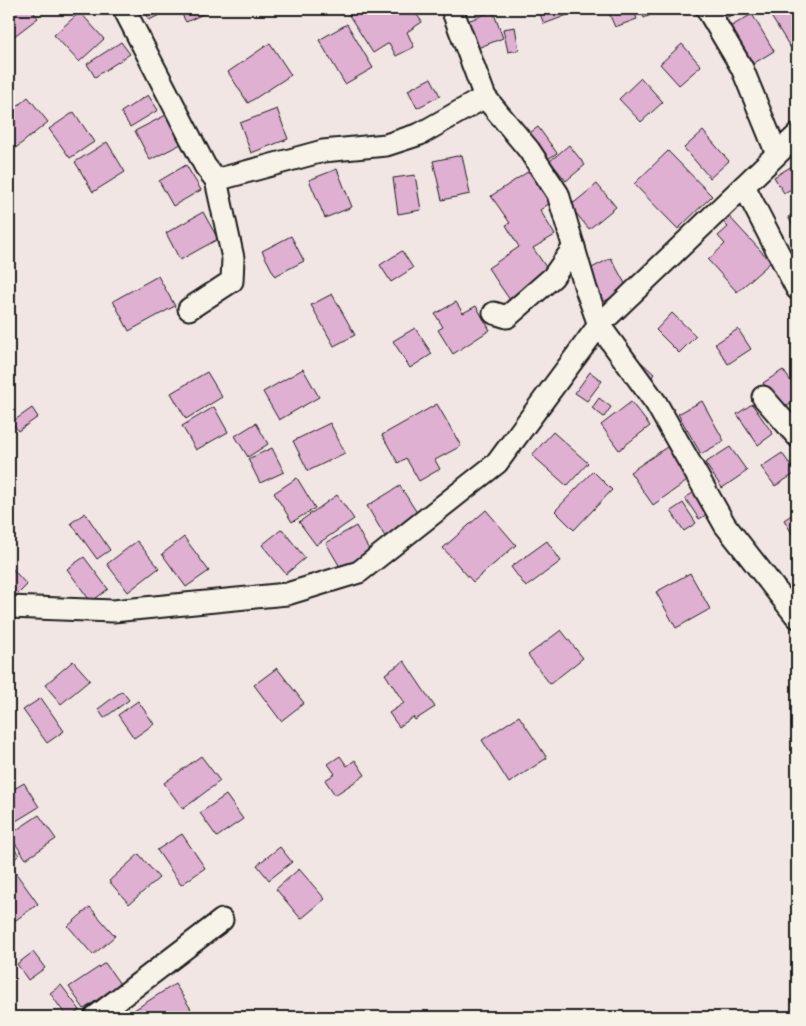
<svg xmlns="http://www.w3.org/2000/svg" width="806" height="1026" font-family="'Indie Flower',sans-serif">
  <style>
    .building { fill: #dfb0d2; stroke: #1c1c1c }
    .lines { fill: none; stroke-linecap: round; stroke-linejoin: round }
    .minor-casing { stroke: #1c1c1c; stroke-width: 25 }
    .minor { stroke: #f7f3e8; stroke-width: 21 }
  </style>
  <rect width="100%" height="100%" fill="#f2e6e4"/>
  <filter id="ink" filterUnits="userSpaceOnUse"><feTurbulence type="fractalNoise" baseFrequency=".02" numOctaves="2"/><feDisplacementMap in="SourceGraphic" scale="10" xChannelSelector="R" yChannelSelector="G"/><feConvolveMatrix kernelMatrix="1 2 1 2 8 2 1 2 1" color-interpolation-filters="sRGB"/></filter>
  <g filter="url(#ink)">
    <g class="building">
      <polygon points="9,9 31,9 38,18 9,40"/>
      <polygon points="144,9 172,9 149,20"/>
      <polygon points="179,9 214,9 186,22"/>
      <polygon points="345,9 413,9 422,22 407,32 414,47 396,56 389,43 373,53"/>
      <polygon points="538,9 583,9 544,24"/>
      <polygon points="607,9 633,9 637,19 615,27"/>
      <polygon points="640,9 663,9 644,18"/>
      <polygon points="711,9 743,9 718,22"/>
      <polygon points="769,9 797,9 797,47 792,50 767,10"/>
      <polygon points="493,11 503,38 475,49 465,22"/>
      <polygon points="80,12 104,39 79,62 54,35"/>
      <polygon points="752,14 774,51 748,67 725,30"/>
      <polygon points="347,24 373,68 345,84 319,40"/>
      <polygon points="515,27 519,50 508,52 503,29"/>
      <polygon points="121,42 130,54 95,77 87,64"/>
      <polygon points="270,43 291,75 248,103 228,72"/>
      <polygon points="682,44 701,66 679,85 660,64"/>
      <polygon points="431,78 440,96 417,108 408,90"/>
      <polygon points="641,78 663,102 641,122 619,99"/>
      <polygon points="148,95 158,110 130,127 121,112"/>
      <polygon points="28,97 48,122 12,151 9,146 9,113"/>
      <polygon points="277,109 288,139 251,153 240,123"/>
      <polygon points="74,112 94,142 70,158 49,129"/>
      <polygon points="168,114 183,143 150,160 135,131"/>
      <polygon points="538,127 557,153 542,163 524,137"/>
      <polygon points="703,131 729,161 710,178 684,148"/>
      <polygon points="107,142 125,172 93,192 75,162"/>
      <polygon points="569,145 585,165 566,181 550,161"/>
      <polygon points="668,151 712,196 678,229 634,184"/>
      <polygon points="462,155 470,194 442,200 433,161"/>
      <polygon points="797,163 797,186 784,193 774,177"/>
      <polygon points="186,165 201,190 173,206 159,181"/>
      <polygon points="337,169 352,207 325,218 309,180"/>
      <polygon points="529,171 550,203 540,210 555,235 533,248 550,273 510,300 488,268 519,247 506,225 510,223 491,196"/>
      <polygon points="415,175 421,210 398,214 393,178"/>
      <polygon points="597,184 616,207 589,229 570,206"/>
      <polygon points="797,211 797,232 788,217"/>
      <polygon points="203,212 218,239 180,260 166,233"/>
      <polygon points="725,212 771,262 737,292 708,260 725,244 718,236 728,227 719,218"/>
      <polygon points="291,236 304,261 275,276 262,251"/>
      <polygon points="402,251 413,268 391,282 380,265"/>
      <polygon points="611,258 628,289 603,302 586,271"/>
      <polygon points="158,276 175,306 129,331 113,301"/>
      <polygon points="332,294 355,335 334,346 311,305"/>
      <polygon points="456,302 463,313 476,306 490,330 453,354 438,330 443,327 435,314"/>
      <polygon points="672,313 696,336 679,353 656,330"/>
      <polygon points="415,328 432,354 410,368 393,341"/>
      <polygon points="738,329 751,349 728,364 715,344"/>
      <polygon points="640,361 654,374 650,380 635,365"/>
      <polygon points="303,369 319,397 279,420 263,392"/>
      <polygon points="783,370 797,390 797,399 782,410 763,383"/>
      <polygon points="207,372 222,397 186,419 171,393"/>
      <polygon points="590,372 602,381 587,401 575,393"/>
      <polygon points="599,398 611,407 604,417 592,408"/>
      <polygon points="702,401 724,441 701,454 678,414"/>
      <polygon points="631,402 650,426 619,450 601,425"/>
      <polygon points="437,404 461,446 435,460 440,469 419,481 406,458 398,463 382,435"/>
      <polygon points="752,404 773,434 758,445 737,414"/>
      <polygon points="214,407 228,432 196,450 182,426"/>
      <polygon points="32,408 38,417 18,431 12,422"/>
      <polygon points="256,423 268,444 248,457 235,436"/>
      <polygon points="330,423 345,453 308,471 293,441"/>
      <polygon points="553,432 588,463 567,486 532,455"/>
      <polygon points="667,447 690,479 653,505 630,472"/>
      <polygon points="730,447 747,471 722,488 705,463"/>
      <polygon points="272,448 284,472 260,483 248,459"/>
      <polygon points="782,453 796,473 775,486 761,467"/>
      <polygon points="593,471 612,490 574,530 555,511"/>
      <polygon points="297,478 315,508 292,522 274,493"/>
      <polygon points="400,486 421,519 387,540 367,506"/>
      <polygon points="699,489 713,511 699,519 685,498"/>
      <polygon points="337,495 354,519 316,545 299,522"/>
      <polygon points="683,503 696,523 684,531 671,511"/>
      <polygon points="486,510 516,545 473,582 443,548"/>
      <polygon points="797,511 797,539 796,540 784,520"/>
      <polygon points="85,513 110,550 97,559 71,523"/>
      <polygon points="356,526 372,555 343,572 326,543"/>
      <polygon points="282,529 305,558 286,574 262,545"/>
      <polygon points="184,537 209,571 186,587 162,554"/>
      <polygon points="137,541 159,568 128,592 107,564"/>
      <polygon points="547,541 561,561 526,587 511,567"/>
      <polygon points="84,557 108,589 91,602 67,569"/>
      <polygon points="9,565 27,585 17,595 9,586"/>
      <polygon points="690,573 710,609 676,628 656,592"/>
      <polygon points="561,630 583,658 550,684 528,655"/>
      <polygon points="73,661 90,680 61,704 45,685"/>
      <polygon points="404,661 435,707 415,720 413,717 399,727 389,713 404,703 385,674"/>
      <polygon points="277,668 304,703 281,721 254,685"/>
      <polygon points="122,691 129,700 104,718 98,709"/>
      <polygon points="41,698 64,731 47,743 23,710"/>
      <polygon points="138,701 154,724 134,738 118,715"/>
      <polygon points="519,716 547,758 509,783 482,740"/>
      <polygon points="201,756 220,781 183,809 164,783"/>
      <polygon points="340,756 347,766 355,760 365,775 335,795 325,780 335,774 328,764"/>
      <polygon points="24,783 39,807 16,821 9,808 9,792"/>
      <polygon points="226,795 243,819 217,837 200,813"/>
      <polygon points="39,815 56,839 26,859 9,835"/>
      <polygon points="182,834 205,868 181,885 157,850"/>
      <polygon points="9,842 19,855 9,864"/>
      <polygon points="280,847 292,862 269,880 257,865"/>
      <polygon points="139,854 159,878 129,904 109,881"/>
      <polygon points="10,865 38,904 9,925 9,865"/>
      <polygon points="299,869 325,899 301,919 276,889"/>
      <polygon points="90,907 115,936 93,955 68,926"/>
      <polygon points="33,952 45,968 28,980 17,964"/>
      <polygon points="105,963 120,984 84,1009 69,987"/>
      <polygon points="175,984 191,1009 178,1017 139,1017 134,1010"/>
      <polygon points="61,985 80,1010 70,1017 67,1017 50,993"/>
    </g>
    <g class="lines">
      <g class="minor-casing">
        <g id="minor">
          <polyline points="124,9 205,166 216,180 323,151 386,145 420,134 485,97"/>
          <polyline points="707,9 742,68 777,154"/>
          <polyline points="797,135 599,325 656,403 725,525 797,617"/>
          <polyline points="744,186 797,289"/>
          <polyline points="189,309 232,281 233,258 216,180"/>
          <polyline points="494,313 507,317 553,277 574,247"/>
          <polyline points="763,397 797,436"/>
          <polyline points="9,607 113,611 287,594 359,572 497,463 599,325 586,289 558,194 529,150 485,97 452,9"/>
          <polyline points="95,1017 222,920"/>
        </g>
      </g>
      <use href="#minor" class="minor"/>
    </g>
  </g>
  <rect width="806" height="1026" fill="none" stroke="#f7f3e8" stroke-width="30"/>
  <rect x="15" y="15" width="776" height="996" fill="none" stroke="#1c1c1c" stroke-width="2" filter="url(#ink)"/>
</svg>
